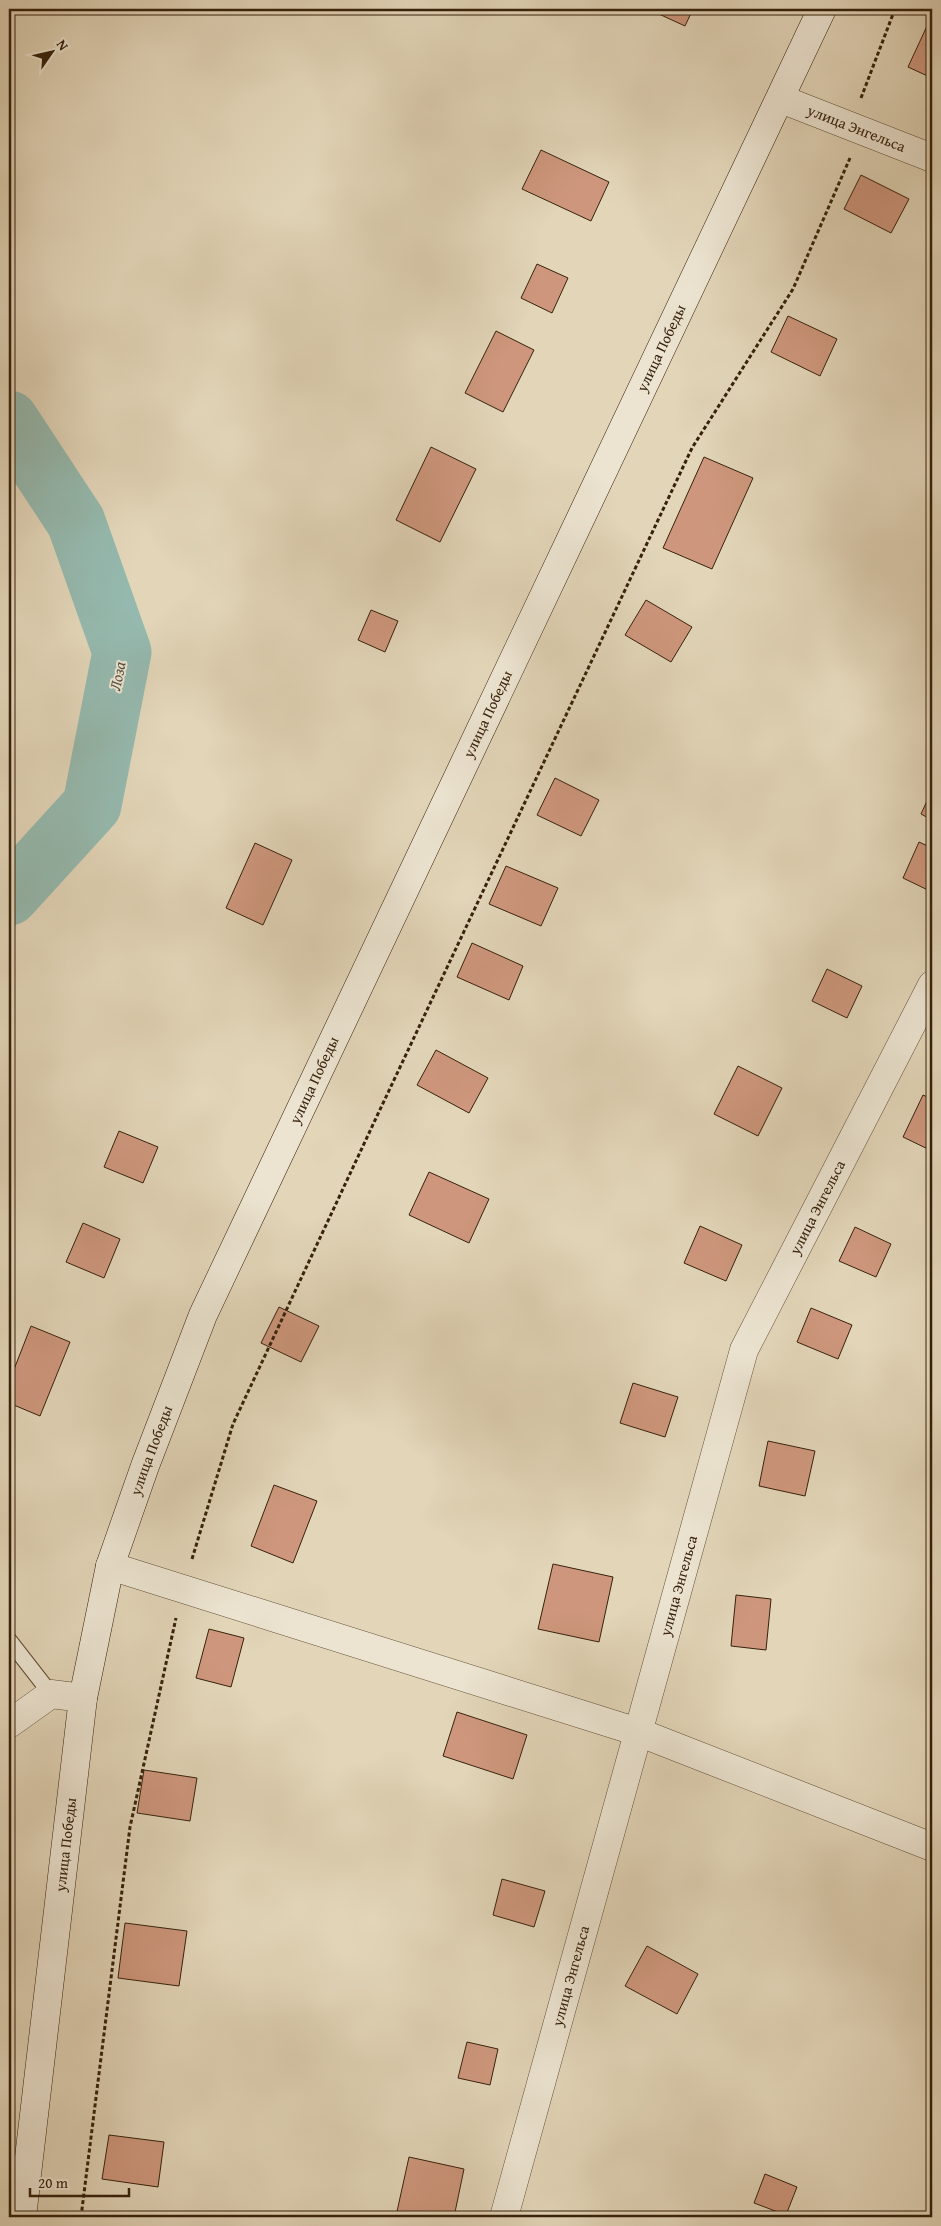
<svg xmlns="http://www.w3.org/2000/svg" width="941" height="2226" font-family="'Gentium Book Plus',serif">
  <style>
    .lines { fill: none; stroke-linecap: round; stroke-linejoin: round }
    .river { stroke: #95b9ae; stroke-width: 59 }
    .building { fill: #ce977d; stroke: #36210b }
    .service-casing { stroke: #614e36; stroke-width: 17 }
    .minor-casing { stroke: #614e36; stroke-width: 29 }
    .secondary-casing { stroke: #36210b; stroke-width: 29 }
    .path { stroke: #36210b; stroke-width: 3; stroke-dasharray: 4 2.5; stroke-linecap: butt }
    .service { stroke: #ece4d1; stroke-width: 15 }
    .minor { stroke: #ece4d1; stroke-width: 28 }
    .secondary { stroke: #ece4d1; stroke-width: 28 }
    .labels { text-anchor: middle; stroke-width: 4; stroke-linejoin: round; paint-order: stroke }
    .street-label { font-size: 15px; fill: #36210b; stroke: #ece4d1 }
    .water-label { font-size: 16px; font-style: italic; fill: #524f3c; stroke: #ece4d1 }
  </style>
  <rect width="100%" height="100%" fill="#e2d5b8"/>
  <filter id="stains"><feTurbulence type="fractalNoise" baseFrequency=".004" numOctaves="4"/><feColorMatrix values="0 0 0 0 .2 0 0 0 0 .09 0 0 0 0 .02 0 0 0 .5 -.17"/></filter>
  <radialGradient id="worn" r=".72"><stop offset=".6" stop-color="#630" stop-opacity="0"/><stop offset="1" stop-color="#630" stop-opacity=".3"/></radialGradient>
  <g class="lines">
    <polyline class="river" points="9,420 76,522 122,652 92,805 9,896"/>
  </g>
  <g class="building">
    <polygon points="648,9 693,9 685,26"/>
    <polygon points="927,26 932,28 932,78 908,67"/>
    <polygon points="541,150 609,182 591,221 522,189"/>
    <polygon points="861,175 909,199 891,233 844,209"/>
    <polygon points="537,264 568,278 552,313 521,298"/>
    <polygon points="788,316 837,339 820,376 771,352"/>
    <polygon points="496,331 534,350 503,412 465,393"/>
    <polygon points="431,447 476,469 440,542 396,520"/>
    <polygon points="704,457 753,478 712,569 663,548"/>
    <polygon points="646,600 692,627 671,662 625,635"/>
    <polygon points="371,610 398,621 385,652 358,640"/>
    <polygon points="555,778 599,800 581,836 537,815"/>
    <polygon points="932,790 932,820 921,814"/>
    <polygon points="919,842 932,848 932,892 903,878"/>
    <polygon points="255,843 292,860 263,925 226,908"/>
    <polygon points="506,866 558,888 541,926 489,904"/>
    <polygon points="472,943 523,966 509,1000 457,977"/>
    <polygon points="827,969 862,986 847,1018 812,1001"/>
    <polygon points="436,1050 488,1078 469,1113 417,1085"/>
    <polygon points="738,1066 782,1088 758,1136 714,1114"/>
    <polygon points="923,1095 932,1099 932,1151 903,1137"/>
    <polygon points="119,1131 158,1147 143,1183 104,1167"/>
    <polygon points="429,1172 489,1199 469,1243 409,1215"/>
    <polygon points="83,1223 120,1239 104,1278 66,1262"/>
    <polygon points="700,1226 742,1245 726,1281 684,1263"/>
    <polygon points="855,1227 891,1244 876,1277 839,1261"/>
    <polygon points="279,1307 319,1326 301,1362 261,1343"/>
    <polygon points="811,1308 852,1325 838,1359 797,1342"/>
    <polygon points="31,1326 70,1342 40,1416 9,1403 9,1382"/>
    <polygon points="633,1383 678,1397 665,1437 620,1423"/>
    <polygon points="768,1441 815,1451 805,1496 759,1486"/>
    <polygon points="274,1485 317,1501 293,1563 251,1546"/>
    <polygon points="553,1564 613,1577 599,1642 538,1629"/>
    <polygon points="736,1595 771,1599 766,1650 731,1646"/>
    <polygon points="209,1629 244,1638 231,1687 196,1678"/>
    <polygon points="457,1712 527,1735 513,1779 443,1756"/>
    <polygon points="144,1770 197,1778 190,1821 137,1813"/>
    <polygon points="502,1879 545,1891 534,1927 493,1915"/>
    <polygon points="125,1923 187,1931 179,1986 118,1978"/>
    <polygon points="647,1946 698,1974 677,2014 625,1986"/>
    <polygon points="467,2042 498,2049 490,2085 458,2078"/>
    <polygon points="109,2135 164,2142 158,2187 102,2179"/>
    <polygon points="409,2157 464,2169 454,2217 396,2216"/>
    <polygon points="765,2174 797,2187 786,2215 754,2203"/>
  </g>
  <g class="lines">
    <g class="service-casing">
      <polyline id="service" points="9,1640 51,1694"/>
    </g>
    <g class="minor-casing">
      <g id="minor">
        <path id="s1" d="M781 99 932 158"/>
        <polyline points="110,1566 638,1732 932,1847"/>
        <polyline points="9,1724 51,1694 83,1698"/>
        <path id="s2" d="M504 2217 744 1350 932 985"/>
      </g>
    </g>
    <g class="secondary-casing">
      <g id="secondary">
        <path id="s3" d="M22 2217 83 1698 110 1566 145 1466 203 1315 822 9"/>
      </g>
    </g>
    <g class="path">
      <polyline points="861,98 895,9"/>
      <polyline points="192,1559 233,1424 377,1116 692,448 793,289 850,158"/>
      <polyline points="81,2217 130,1827 176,1618"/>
    </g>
    <use href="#service" class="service"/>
    <use href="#minor" class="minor"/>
    <use href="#secondary" class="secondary"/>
  </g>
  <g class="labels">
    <g class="street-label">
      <text dy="5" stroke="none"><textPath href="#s1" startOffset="81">улица Энгельса</textPath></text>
      <text dy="5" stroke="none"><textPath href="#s3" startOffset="1995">улица Победы</textPath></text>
      <text dy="5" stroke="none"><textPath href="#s3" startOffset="1590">улица Победы</textPath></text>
      <text dy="5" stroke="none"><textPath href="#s3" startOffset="1185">улица Победы</textPath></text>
      <text dy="5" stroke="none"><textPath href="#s2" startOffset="1060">улица Энгельса</textPath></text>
      <text dy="5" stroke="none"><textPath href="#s3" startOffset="780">улица Победы</textPath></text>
      <text dy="5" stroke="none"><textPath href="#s2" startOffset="655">улица Энгельса</textPath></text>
      <text dy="5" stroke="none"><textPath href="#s3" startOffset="375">улица Победы</textPath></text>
      <text dy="5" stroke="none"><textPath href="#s2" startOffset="250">улица Энгельса</textPath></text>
    </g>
    <g class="water-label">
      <text transform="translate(117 676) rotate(-79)" y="6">Лоза</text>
    </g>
  </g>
  <rect width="941" height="2226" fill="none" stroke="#e2d5b8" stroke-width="30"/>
  <rect x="10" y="10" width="921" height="2206" fill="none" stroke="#36210b" stroke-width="2.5"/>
  <rect x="15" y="15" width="911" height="2196" fill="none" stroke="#36210b"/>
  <g transform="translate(52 52) rotate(56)" stroke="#ece4d1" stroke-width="4" paint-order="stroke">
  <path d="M0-4L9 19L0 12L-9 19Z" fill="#36210b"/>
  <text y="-8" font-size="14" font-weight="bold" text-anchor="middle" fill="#36210b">N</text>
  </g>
  <path d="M30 2188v8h99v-8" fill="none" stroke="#36210b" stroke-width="2.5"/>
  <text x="38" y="2188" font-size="15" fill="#36210b" stroke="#ece4d1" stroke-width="4" paint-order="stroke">20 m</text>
  <rect width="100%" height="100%" filter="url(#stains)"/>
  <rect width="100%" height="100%" fill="url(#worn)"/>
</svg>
